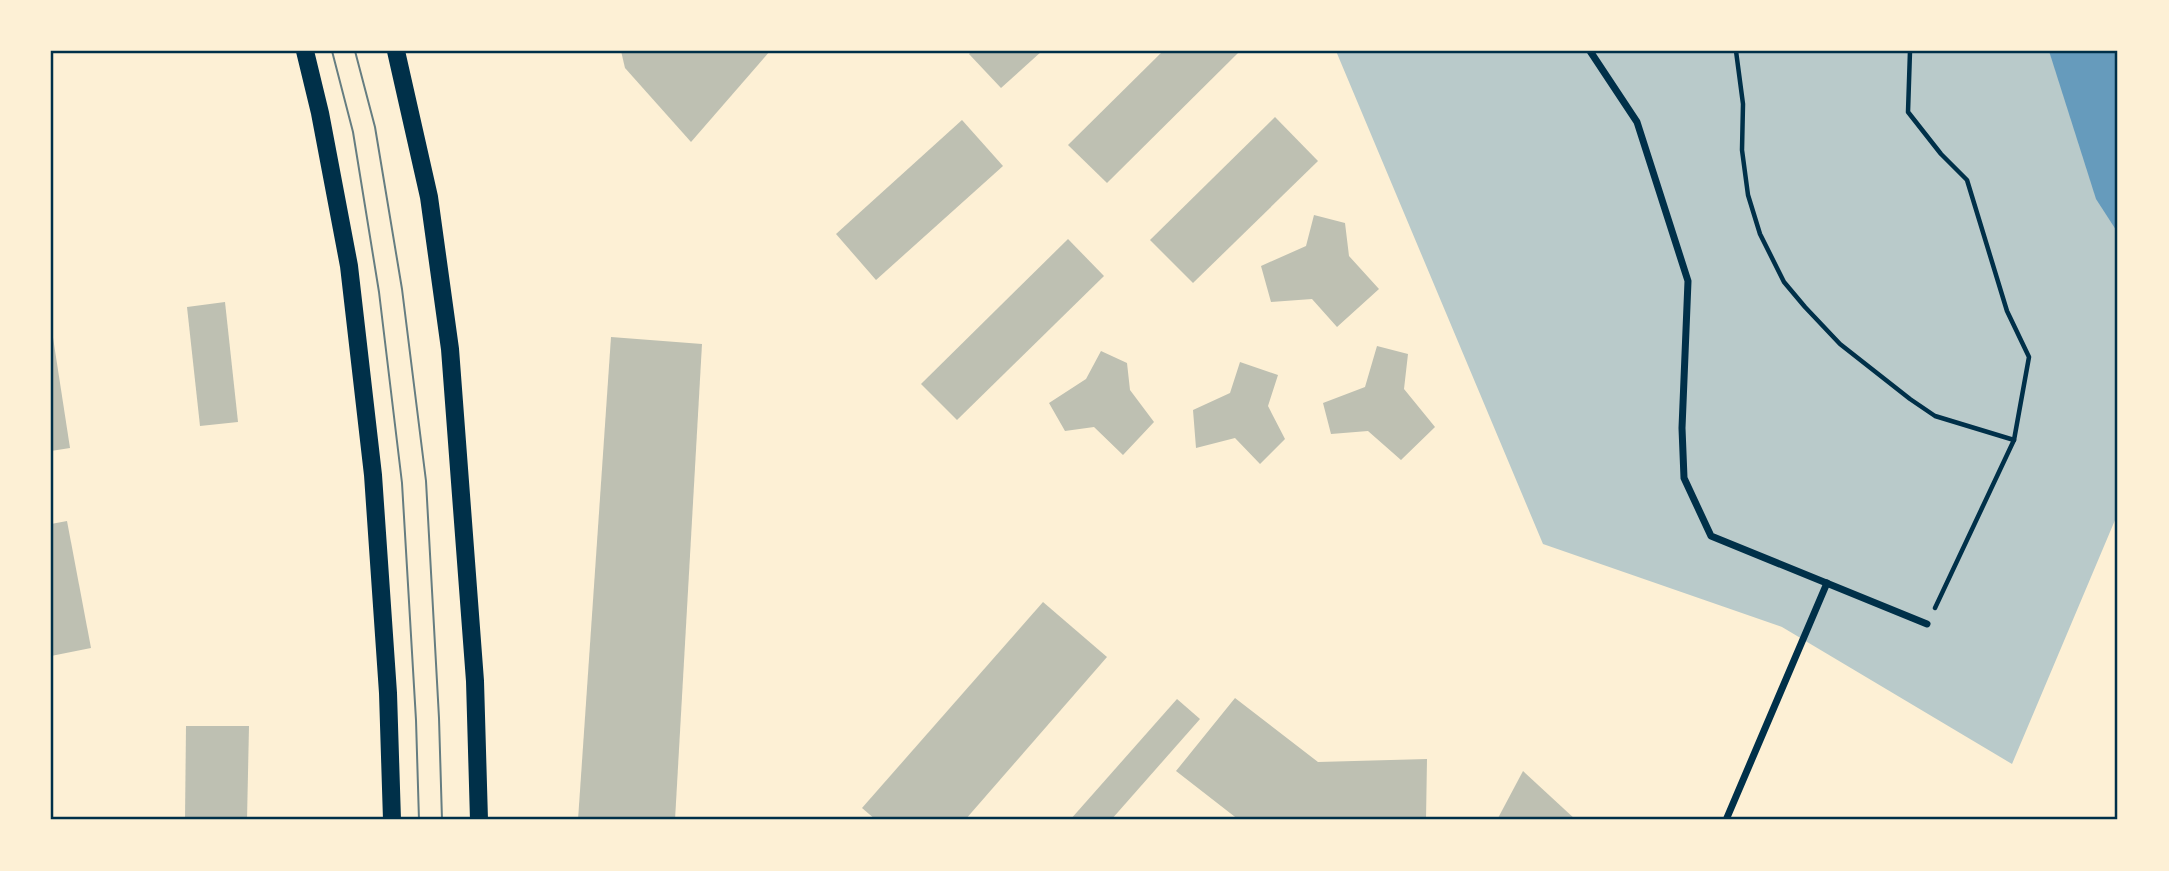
<svg xmlns="http://www.w3.org/2000/svg" width="2169" height="871" font-family="'Crimson Pro',serif">
  <style>
    .green { fill: #b9caca }
    .water { fill: #669bbc }
    .building { fill: #bec0b2 }
    .lines { fill: none; stroke-linecap: round; stroke-linejoin: round }
    .path { stroke: #003049; stroke-width: 4.5 }
    .minor { stroke: #003049; stroke-width: 7 }
    .primary { stroke: #003049; stroke-width: 18 }
    .tram { stroke: #657d81; stroke-width: 2 }
    .neatline { fill: none; stroke: #003049; stroke-width: 2.5 }
  </style>
  <rect width="100%" height="100%" fill="#fdf0d5"/>
  <polygon class="green" points="1336,51 2066,51 2118,197 2118,513 2012,764 1782,627 1543,544"/>
  <polygon class="water" points="2049,51 2118,51 2118,233 2096,199"/>
  <g class="building">
    <polygon points="621,51 770,51 691,142 625,68"/>
    <polygon points="972,51 1042,51 1001,88 969,54"/>
    <polygon points="1163,51 1240,51 1107,183 1068,145"/>
    <polygon points="1275,117 1318,161 1193,283 1150,240"/>
    <polygon points="962,120 1003,166 876,280 836,234"/>
    <polygon points="1314,215 1345,223 1349,256 1379,289 1337,327 1312,299 1271,302 1261,266 1306,246"/>
    <polygon points="1068,239 1104,276 957,420 921,384"/>
    <polygon points="225,302 238,422 200,426 187,307"/>
    <polygon points="51,331 52,331 70,448 51,451"/>
    <polygon points="611,337 702,344 675,820 578,820"/>
    <polygon points="1377,346 1408,354 1404,389 1435,427 1401,460 1368,431 1331,434 1323,403 1365,387"/>
    <polygon points="1101,351 1127,363 1130,390 1154,422 1123,455 1094,427 1065,431 1049,403 1086,379"/>
    <polygon points="1240,362 1278,375 1268,406 1285,439 1260,464 1235,438 1196,448 1193,410 1230,393"/>
    <polygon points="67,521 91,648 51,656 51,524"/>
    <polygon points="1043,602 1107,657 965,820 876,820 862,808"/>
    <polygon points="1235,698 1318,762 1427,759 1426,820 1239,820 1176,771"/>
    <polygon points="1177,699 1200,719 1111,820 1070,820"/>
    <polygon points="186,726 249,726 247,820 185,820"/>
    <polygon points="1523,771 1576,820 1497,820"/>
  </g>
  <g class="lines">
    <g class="path">
      <polyline points="1736,51 1743,104 1742,150 1748,195 1760,234 1784,282 1805,307 1840,344 1910,399 1935,416 2014,440"/>
      <polyline points="1910,51 1908,112 1941,154 1967,180 2007,311 2029,357 2014,440 1935,608"/>
    </g>
    <g class="minor">
      <polyline points="1590,51 1637,122 1688,281 1682,428 1684,478 1711,536 1927,624"/>
      <polyline points="1726,820 1827,583"/>
    </g>
    <g class="primary">
      <polyline points="305,51 320,113 349,266 373,475 388,693 392,820"/>
      <polyline points="396,51 429,197 450,349 475,681 479,820"/>
    </g>
    <g class="tram">
      <polyline points="332,51 353,132 379,292 402,483 416,720 419,820"/>
      <polyline points="355,51 375,127 402,289 426,481 439,718 442,820"/>
    </g>
  </g>
  <rect width="2169" height="871" fill="none" stroke="#fdf0d5" stroke-width="105"/>
  <rect x="52" y="52" width="2064" height="766" class="neatline"/>
</svg>
